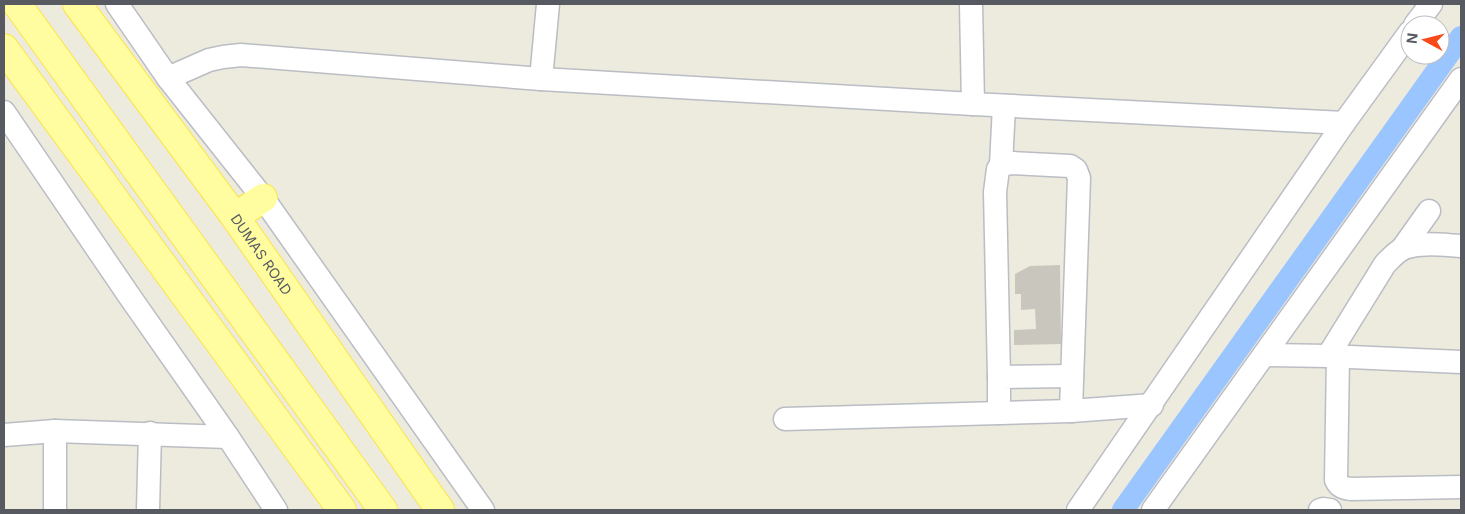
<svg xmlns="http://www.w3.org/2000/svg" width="1465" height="514" font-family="Inter,sans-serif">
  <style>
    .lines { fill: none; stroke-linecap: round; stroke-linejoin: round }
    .canal { stroke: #9bc5ff; stroke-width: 22 }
    .building { fill: #c9c7bd }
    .minor-casing { stroke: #bbbdc4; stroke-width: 25 }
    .major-casing { stroke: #fde446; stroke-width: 30 }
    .minor { stroke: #fff; stroke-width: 22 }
    .major { stroke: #fffda0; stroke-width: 28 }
    .labels { text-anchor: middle; stroke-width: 4; stroke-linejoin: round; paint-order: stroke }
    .street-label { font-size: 14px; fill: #575a61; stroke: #fff }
  </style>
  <rect width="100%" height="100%" fill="#ecebde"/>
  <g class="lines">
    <polyline class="canal" points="1123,510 1461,37"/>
  </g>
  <polygon class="building" points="1060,265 1061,344 1014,345 1014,330 1036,329 1035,309 1021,310 1021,294 1015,294 1015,274 1030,266"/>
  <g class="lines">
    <g class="minor-casing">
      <g id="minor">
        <polyline points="117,4 168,78 263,198 483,510"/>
        <polyline points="971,4 973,104 1344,123"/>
        <polyline points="1415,25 1431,4"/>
        <polyline points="168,78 209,60 223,57 241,55 541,79 973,104"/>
        <polyline points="541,79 548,4"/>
        <polyline points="4,112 130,297 228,437 276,510"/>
        <polyline points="1001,165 1004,106"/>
        <polyline points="1402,249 1429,211"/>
        <polyline points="1264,355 1328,356 1461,362"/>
        <path d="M1328 356 1385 264C1391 258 1396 252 1404 248 1421 242 1443 245 1461 246"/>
        <path d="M1338 356 1336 480C1339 487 1344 488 1351 489L1461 487"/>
        <polyline points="999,377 995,192 998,169 1001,165 1013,163 1070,166 1076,170 1079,178 1071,411"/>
        <polyline points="999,413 999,377 1072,376"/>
        <polyline points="785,419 1071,411 1152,405"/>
        <polyline points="4,435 55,431 228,437"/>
        <polyline points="55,510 55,431"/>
        <polyline points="148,510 150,433"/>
        <polyline points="1078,510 1344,123 1410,32"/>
        <polyline points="1153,510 1461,79"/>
        <polyline points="1320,510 1323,509 1330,510"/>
      </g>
    </g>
    <g class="major-casing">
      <g id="major">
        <polyline points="17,4 383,510"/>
        <path id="s1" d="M77 4 235 217 440 510"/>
        <polyline points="4,48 342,510"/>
        <polyline points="235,217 263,198"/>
      </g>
    </g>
    <use href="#minor" class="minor"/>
    <use href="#major" class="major"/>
  </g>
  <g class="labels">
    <g class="street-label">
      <text dy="5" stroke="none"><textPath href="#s1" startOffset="311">DUMAS ROAD</textPath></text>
    </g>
  </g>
  <rect width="1465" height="514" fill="none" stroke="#575a61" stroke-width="10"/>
  <g transform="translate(1425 40) rotate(277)"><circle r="24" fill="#ffffff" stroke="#bcbdc0"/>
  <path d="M0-4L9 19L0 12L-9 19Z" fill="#f84a18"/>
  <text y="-8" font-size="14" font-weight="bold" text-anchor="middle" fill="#575a61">N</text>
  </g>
</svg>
